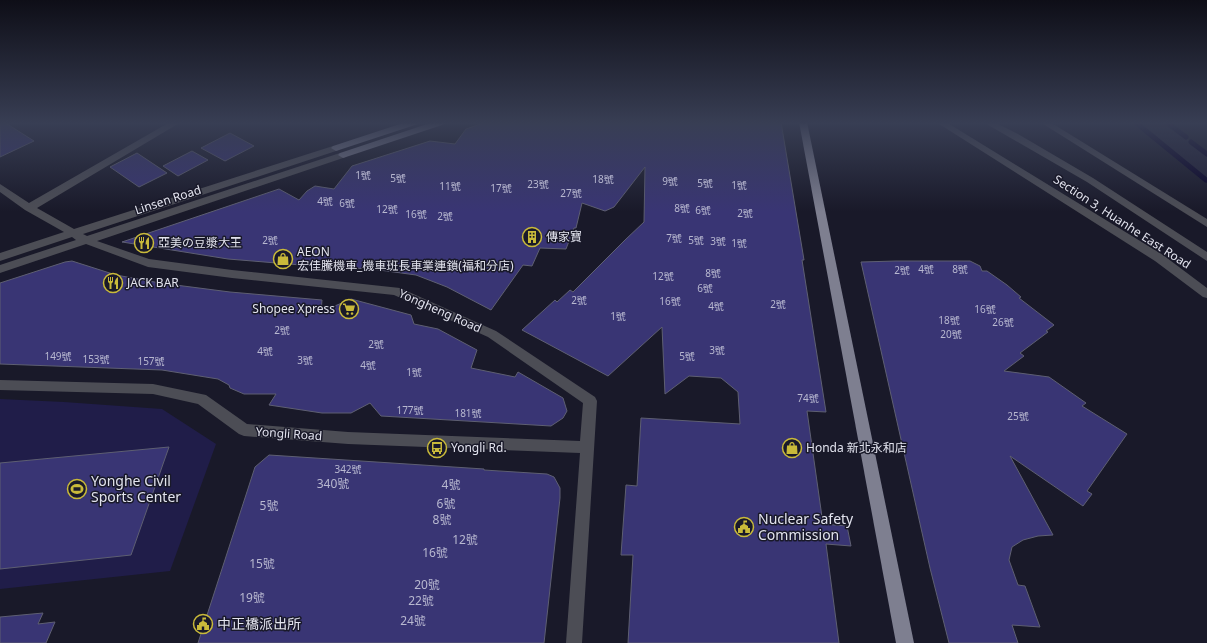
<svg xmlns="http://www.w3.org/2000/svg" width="1207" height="643" font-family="'Noto Sans','Noto Sans TC','Noto Sans JP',sans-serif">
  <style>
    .built { fill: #202036 }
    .green { fill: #201d49 }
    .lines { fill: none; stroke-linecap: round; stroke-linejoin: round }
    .stream { stroke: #060026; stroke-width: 5 }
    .building { fill: #393574; stroke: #5e5f72 }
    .minor { fill: #4c4d55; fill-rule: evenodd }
    .major { fill: #7e7f90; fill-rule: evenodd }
    .labels { text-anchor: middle; stroke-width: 3; stroke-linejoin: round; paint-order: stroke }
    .number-label { font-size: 10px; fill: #b8b8d0 }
    .street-label { font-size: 12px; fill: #e2e3ee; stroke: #191929 }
    .poi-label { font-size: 12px; fill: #e2e3ee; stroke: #191929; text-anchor: start }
    .near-number-label { font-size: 12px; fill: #b8b8d0 }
    .near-poi-label { font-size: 14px; fill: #e2e3ee; stroke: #191929; text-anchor: start }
  </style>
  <rect width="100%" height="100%" fill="#191929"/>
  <polygon class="built" points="1136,122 1166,122 1207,154 1207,180"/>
  <polygon class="green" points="0,399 64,402 162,409 216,444 170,571 0,589"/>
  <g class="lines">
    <g class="stream">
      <polyline points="1135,122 1206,180"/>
      <polyline points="1166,122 1186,137"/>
      <polyline points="1191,142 1207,154"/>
    </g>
  </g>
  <g class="building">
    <polygon points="0,122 4,122 34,141 0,157"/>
    <polygon points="486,122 781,122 804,260 802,260 826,412 807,411 823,524 847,526 851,546 826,544 839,643 628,643 633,555 621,555 626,485 637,486 641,418 740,424 738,392 721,378 689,376 665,394 662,327 608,376 522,330 555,300 557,302 570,290 573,292 625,240 644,222 645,167 614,207 605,211 582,203 576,228 574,228 566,249 540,248 532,266 523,265 491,310 447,287 416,275 372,269 313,266 228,259 122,242 279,189 299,200 307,191 315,186 334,189 352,166 430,141 455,144 466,129"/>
    <polygon points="230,133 254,146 225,161 201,148"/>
    <polygon points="192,151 208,160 178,176 163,166"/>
    <polygon points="137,153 167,173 139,187 110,167"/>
    <polygon points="72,261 116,275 160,283 230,292 322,300 321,312 351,299 411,315 414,324 438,329 477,350 471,368 515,377 518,372 563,398 567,411 563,418 551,426 381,416 370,403 351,413 322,413 269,405 276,394 244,394 230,388 229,385 218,379 162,370 0,364 0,283 65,262"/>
    <polygon points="896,261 970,261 980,266 982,271 987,271 1007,285 1021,297 1019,298 1054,325 1046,331 1048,332 1020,353 1024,356 1004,371 1049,377 1086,403 1082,406 1127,434 1087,491 1092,494 1083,506 1010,456 1053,535 1038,536 1023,540 1012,547 1009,560 1018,585 1025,586 1040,627 1012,625 1018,643 949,643 930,568 861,262"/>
    <polygon points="169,447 131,555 0,569 0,463"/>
    <polygon points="269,455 484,469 484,470 547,474 554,477 560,488 560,498 544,643 198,643 255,467"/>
    <polygon points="43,613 38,624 55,622 46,643 0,643 0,617"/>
  </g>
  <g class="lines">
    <g class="minor">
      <polygon points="170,122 181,122 37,208 74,229 333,146 339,146 341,148 339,150 83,234 87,236 340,153 346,153 348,155 346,157 97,241 149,259 232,270 400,288 496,331 595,397 597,401 582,643 566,643 580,453 348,444 244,436 239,434 198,404 153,394 0,390 0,380 153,384 206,395 247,424 348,432 580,441 583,403 488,337 394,295 232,278 148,267 86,244 0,273 0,265 76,240 72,237 0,261 0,253 64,232 25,210 0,192 0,184 29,203"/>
      <polygon points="936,122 946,122 1163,255 1207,288 1207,298 1203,297 1155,261"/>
      <polygon points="983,122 994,122 1018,134 1093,178 1207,252 1207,261 1087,182"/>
      <polygon points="1040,122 1050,122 1207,219 1207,227"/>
    </g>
    <g class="major">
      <polygon points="406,122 419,122 418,124 339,150 336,151 331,148 333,146"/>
      <polygon points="433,122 446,122 445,124 343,158 338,155 340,153"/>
      <polygon points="799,122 807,122 914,643 896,643"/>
    </g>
  </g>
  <linearGradient id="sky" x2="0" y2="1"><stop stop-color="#0e0e17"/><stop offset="0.58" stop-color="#383e54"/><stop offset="1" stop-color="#383e54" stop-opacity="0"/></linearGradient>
  <rect width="1207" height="212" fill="url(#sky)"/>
  <defs>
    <g id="building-ring" transform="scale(1)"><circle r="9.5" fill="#191929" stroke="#c9ba3a" stroke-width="1.5"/><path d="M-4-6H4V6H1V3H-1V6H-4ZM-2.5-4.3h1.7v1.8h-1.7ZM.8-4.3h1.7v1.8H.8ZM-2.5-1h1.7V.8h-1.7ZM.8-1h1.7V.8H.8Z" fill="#c9ba3a"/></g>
    <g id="restaurant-ring" transform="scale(1)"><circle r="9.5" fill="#191929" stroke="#c9ba3a" stroke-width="1.5"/><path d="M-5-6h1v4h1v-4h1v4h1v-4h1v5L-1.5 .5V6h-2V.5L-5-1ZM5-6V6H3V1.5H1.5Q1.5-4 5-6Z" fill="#c9ba3a"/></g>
    <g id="shop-ring" transform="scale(1)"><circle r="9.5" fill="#191929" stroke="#c9ba3a" stroke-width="1.5"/><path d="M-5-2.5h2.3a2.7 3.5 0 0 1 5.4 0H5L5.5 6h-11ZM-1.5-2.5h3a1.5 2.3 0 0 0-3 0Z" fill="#c9ba3a"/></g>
    <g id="supermarket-ring" transform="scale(1)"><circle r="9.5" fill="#191929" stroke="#c9ba3a" stroke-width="1.5"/><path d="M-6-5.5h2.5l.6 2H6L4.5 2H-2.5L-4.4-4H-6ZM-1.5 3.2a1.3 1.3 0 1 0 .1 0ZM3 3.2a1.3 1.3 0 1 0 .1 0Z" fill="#c9ba3a"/></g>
    <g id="bus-ring" transform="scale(1)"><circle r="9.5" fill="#191929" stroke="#c9ba3a" stroke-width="1.5"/><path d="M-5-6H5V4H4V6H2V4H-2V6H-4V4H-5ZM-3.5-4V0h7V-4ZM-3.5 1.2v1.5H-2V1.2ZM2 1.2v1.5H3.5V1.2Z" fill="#c9ba3a"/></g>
    <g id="stadium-ring" transform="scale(1)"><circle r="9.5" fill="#191929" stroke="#c9ba3a" stroke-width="1.5"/><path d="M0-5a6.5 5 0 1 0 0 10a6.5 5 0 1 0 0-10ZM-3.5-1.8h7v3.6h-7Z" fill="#c9ba3a"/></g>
    <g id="civic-ring" transform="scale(1)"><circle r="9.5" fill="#191929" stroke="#c9ba3a" stroke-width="1.5"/><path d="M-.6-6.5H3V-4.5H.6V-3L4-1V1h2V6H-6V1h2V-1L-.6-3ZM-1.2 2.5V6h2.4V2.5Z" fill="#c9ba3a"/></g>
  </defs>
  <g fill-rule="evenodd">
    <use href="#building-ring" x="532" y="237"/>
    <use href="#restaurant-ring" x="144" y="243"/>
    <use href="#shop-ring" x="283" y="259"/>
    <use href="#restaurant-ring" x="113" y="283"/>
    <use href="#supermarket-ring" x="349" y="309"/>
    <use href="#bus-ring" x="437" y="448"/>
    <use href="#shop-ring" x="792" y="448"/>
    <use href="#stadium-ring" x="77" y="489"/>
    <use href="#civic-ring" x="744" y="527"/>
    <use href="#civic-ring" x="203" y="624"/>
  </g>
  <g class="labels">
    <g class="number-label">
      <text x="363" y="179">1號</text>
      <text x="398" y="182">5號</text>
      <text x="603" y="183">18號</text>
      <text x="670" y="185">9號</text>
      <text x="705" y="187">5號</text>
      <text x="538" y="188">23號</text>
      <text x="739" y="189">1號</text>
      <text x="450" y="190">11號</text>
      <text x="501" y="192">17號</text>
      <text x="571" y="197">27號</text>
      <text x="325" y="205">4號</text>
      <text x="347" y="207">6號</text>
      <text x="682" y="212">8號</text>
      <text x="387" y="213">12號</text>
      <text x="703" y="214">6號</text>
      <text x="745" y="217">2號</text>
      <text x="416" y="218">16號</text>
      <text x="445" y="220">2號</text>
      <text x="674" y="242">7號</text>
      <text x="270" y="244">2號</text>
      <text x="696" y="244">5號</text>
      <text x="718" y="245">3號</text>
      <text x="739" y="247">1號</text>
      <text x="926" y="273">4號</text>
      <text x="960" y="273">8號</text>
      <text x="902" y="274">2號</text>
      <text x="713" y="277">8號</text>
      <text x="663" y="280">12號</text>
      <text x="705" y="292">6號</text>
      <text x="579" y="304">2號</text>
      <text x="670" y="305">16號</text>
      <text x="778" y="308">2號</text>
      <text x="716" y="310">4號</text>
      <text x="985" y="313">16號</text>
      <text x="618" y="320">1號</text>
      <text x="949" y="324">18號</text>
      <text x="1003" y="326">26號</text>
      <text x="282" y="334">2號</text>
      <text x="951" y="338">20號</text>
      <text x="376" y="348">2號</text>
      <text x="717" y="354">3號</text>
      <text x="265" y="355">4號</text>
      <text x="58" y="360">149號</text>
      <text x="687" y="360">5號</text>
      <text x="96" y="363">153號</text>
      <text x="305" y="364">3號</text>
      <text x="151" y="365">157號</text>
      <text x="368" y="369">4號</text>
      <text x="414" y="376">1號</text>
      <text x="808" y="402">74號</text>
      <text x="410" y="414">177號</text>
      <text x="468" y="417">181號</text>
      <text x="1018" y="420">25號</text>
      <text x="348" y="473">342號</text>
    </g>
    <g class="street-label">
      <text transform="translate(168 200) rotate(-18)" y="4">Linsen Road</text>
      <text transform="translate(1122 222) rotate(33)" y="4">Section 3, Huanhe East Road</text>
      <text transform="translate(440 311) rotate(24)" y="4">Yongheng Road</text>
      <text transform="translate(289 434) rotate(4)" y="4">Yongli Road</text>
    </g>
    <g class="poi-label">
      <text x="546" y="241">傳家寶</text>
      <text x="158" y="247">亞美の豆漿大王</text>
      <text x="297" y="256">AEON<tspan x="297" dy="14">宏佳騰機車_機車班長車業連鎖(福和分店)</tspan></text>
      <text x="127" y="287">JACK BAR</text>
      <text x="335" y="313" text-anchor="end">Shopee Xpress</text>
      <text x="451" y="452">Yongli Rd.</text>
      <text x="806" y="452">Honda 新北永和店</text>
    </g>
    <g class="near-number-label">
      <text x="333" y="488">340號</text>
      <text x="451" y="489">4號</text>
      <text x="446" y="508">6號</text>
      <text x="269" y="510">5號</text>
      <text x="442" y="524">8號</text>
      <text x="465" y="544">12號</text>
      <text x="435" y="557">16號</text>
      <text x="262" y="568">15號</text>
      <text x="427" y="589">20號</text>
      <text x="252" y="602">19號</text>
      <text x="421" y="605">22號</text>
      <text x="413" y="625">24號</text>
    </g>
    <g class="near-poi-label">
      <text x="91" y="486">Yonghe Civil<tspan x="91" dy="16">Sports Center</tspan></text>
      <text x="758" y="524">Nuclear Safety<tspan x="758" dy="16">Commission</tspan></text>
      <text x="217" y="629">中正橋派出所</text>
    </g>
  </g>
</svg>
